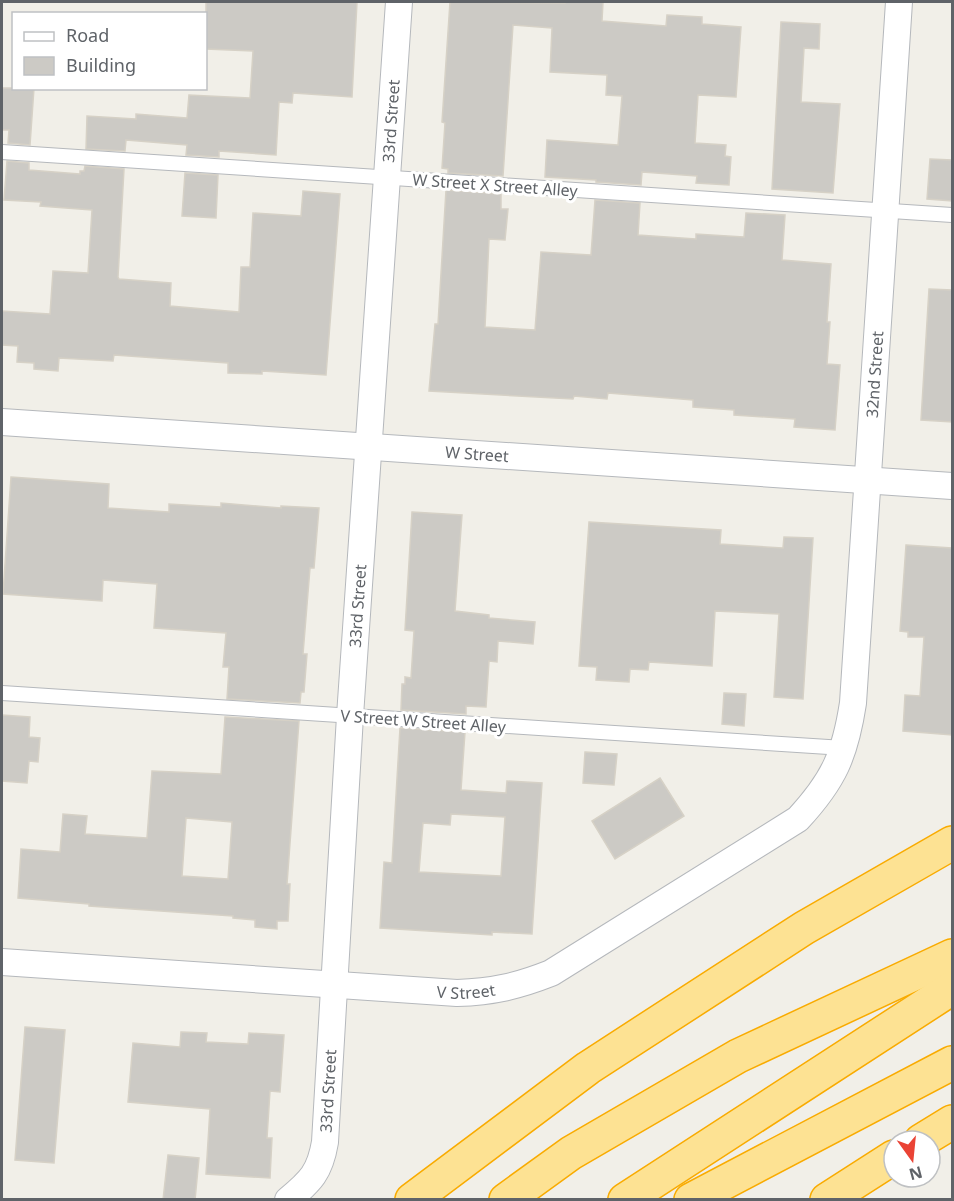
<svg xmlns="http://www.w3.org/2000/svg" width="954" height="1201" font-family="'Noto Sans',sans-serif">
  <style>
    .building { fill: #cccac5; stroke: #d6d1c6; stroke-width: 1.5; fill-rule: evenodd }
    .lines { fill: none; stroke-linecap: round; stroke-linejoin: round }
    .lane-casing { stroke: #b5b8bc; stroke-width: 16 }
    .street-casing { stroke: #b5b8bc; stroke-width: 28 }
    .highway-casing { stroke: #f9ab00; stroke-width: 36 }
    .lane { stroke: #fff; stroke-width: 14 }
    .street { stroke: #fff; stroke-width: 26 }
    .highway { stroke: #fde293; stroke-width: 33 }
    .labels { text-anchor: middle; stroke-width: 6; stroke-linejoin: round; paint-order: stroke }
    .street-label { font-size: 16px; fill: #5f6368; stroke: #fff }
  </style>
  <rect width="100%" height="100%" fill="#f1efe8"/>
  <g class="building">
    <polygon points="206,2 357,2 352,97 293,93 292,103 279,102 276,155 219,151 219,157 186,155 187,145 126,140 125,151 86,149 87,116 136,119 136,114 187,118 189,95 250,98 253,51 206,49"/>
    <polygon points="450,2 565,3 566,2 603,2 602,21 666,26 667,15 702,17 702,24 741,27 736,97 698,95 695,143 726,145 725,156 731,157 729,185 696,183 697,176 642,172 641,185 596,182 596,180 545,177 547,140 618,145 622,96 606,95 607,75 550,72 552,28 513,25 503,176 448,173 448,169 442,168 445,123 442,122"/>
    <polygon points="781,22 820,24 819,49 804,48 801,102 840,104 833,193 772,189"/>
    <polygon points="2,88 34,88 30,145 8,143 9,130 2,130"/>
    <polygon points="930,159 952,160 952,201 927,199"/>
    <polygon points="7,161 29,163 29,170 80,174 80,171 84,171 85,166 124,169 118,277 119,279 171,283 170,306 239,312 241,267 250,267 253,213 301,216 303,191 340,194 326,375 262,371 262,374 228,373 228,363 114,355 113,361 59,358 58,371 34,369 34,363 17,362 18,346 2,345 2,311 50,314 53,271 88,273 92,210 40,206 41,202 4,200"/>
    <polygon points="185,173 218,175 216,218 182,216"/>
    <polygon points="446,190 501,194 501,209 508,209 505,240 489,239 485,327 535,330 541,252 591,255 595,200 640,203 638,235 696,239 696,234 744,237 746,213 785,215 782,260 831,264 827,322 830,322 827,364 840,365 835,430 794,427 795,419 734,415 734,410 693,407 693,400 608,393 607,399 574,396 573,399 429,391 435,324 438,324"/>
    <polygon points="929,289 952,290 952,422 921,420"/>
    <polygon points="11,477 109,484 108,508 169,512 169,504 221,507 221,503 281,508 281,506 319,508 314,568 310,568 303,654 307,654 304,692 301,692 300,703 227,699 229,667 223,667 226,633 154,628 157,584 103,580 102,601 3,594"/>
    <polygon points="412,512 462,515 455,611 489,615 489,618 535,622 533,644 498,641 497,662 489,661 486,707 466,706 466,714 401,710 402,684 405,684 405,677 411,678 414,631 405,630"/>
    <polygon points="589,522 721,530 720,544 783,548 784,537 813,538 803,699 774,697 779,614 715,611 712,666 649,662 648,670 630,669 629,682 596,680 597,667 579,666"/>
    <polygon points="906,545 952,548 952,735 903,731 905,695 920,696 924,637 908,637 908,632 900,631"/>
    <polygon points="724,693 746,694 744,726 722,724"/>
    <polygon points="2,715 30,717 29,737 40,738 38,762 29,761 27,783 2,781"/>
    <path d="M225 717 299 721 287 884H290L288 921H277V929L255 927V920L233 918V916L89 906V904L18 898 21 849 60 852 63 814 87 816 85 834 147 838 152 771 221 774ZM186 818 232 822 228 879 182 876Z"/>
    <path d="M400 728 465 732 461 790 506 793 507 781 542 783 532 934 492 932V935L380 928 384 862 392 863ZM451 814 505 817 501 876 419 872 423 823 450 825Z"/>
    <polygon points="585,752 617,754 614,785 583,783"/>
    <polygon points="660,778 684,816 615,859 592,821"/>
    <polygon points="25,1027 65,1030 54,1163 15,1160"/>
    <polygon points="181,1032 207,1033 206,1042 248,1044 249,1033 284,1035 280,1092 270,1091 267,1138 272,1138 270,1178 206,1174 210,1109 128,1102 133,1043 180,1047"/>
    <polygon points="168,1155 199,1158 195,1200 163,1200"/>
  </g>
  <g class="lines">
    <g class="lane-casing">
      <g id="lane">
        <polyline points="2,152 952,215"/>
        <polyline points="2,693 844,748"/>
      </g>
    </g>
    <g class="street-casing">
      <g id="street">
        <path id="s1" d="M2 422 952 486"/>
        <path id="s2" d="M2 962 457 993C493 992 518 986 551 973L798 819C834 780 845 755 853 703L899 2"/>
        <path id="s3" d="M288 1200C311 1181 320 1172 325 1142L350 716 399 2"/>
      </g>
    </g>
    <g class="highway-casing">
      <g id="highway">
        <polyline points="921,1141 952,1122"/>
        <polyline points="412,1200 588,1068 804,928 952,843"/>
        <polyline points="506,1200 571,1153 738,1056 952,956"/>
        <polyline points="625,1200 952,988"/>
        <polyline points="691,1200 952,1063"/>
        <polyline points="827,1200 894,1157"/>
      </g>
    </g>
    <use href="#lane" class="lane"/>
    <use href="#street" class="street"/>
    <use href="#highway" class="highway"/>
  </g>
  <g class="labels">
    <g class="street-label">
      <text dy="6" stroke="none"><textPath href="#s3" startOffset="1094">33rd Street</textPath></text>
      <text transform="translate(495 185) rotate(4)" y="6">W Street X Street Alley</text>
      <text dy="6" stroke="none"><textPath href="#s2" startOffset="1304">32nd Street</textPath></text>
      <text dy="6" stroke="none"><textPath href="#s1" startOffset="476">W Street</textPath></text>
      <text dy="6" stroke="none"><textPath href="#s3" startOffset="608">33rd Street</textPath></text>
      <text transform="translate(423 721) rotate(4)" y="6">V Street W Street Alley</text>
      <text dy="6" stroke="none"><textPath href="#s2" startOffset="465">V Street</textPath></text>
      <text dy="6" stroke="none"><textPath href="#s3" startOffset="122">33rd Street</textPath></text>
    </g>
  </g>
  <rect width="954" height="1201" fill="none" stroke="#5f6368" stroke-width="6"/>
  <rect x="12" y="12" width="195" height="78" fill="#ffffff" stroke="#bfc1c3" stroke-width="1.5"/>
  <rect x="24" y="32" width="30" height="9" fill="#ffffff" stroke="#bfc1c3" stroke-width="1.5"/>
  <text x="66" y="42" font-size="18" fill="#5f6368">Road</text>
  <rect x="24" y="57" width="30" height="18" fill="#cccac5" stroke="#bfc1c3" stroke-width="1.5"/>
  <text x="66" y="72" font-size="18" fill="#5f6368">Building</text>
  <g transform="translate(912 1159) rotate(165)"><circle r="28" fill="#ffffff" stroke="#bfc1c3" stroke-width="1.5"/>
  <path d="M0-4.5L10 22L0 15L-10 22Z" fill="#ea4335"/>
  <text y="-9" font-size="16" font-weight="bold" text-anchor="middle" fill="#5f6368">N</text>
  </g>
</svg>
